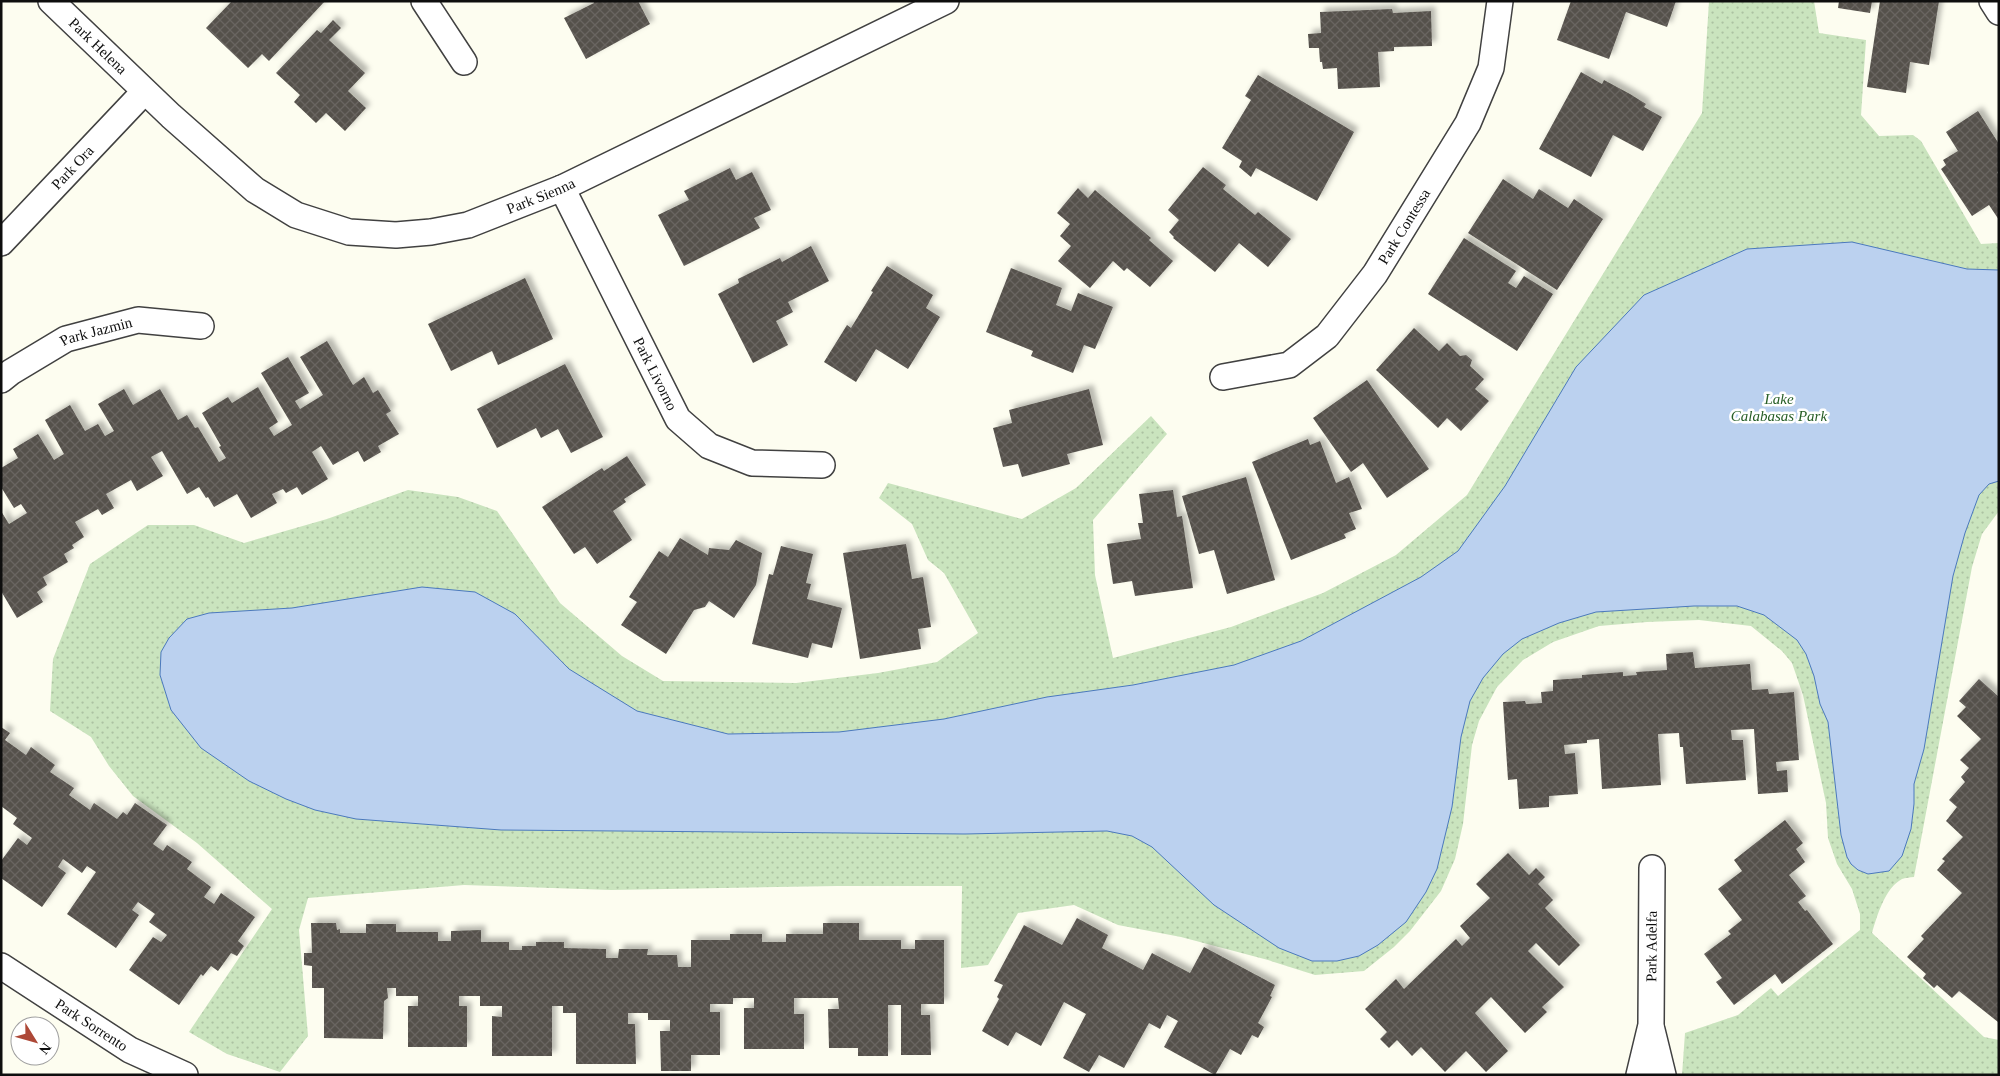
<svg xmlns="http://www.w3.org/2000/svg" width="2000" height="1076" font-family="'Times New Roman',serif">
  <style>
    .park { fill: url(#park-dots) }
    .water { fill: #bbd1ef; stroke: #4b79bd }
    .building { fill: url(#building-cross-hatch); filter: url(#shadow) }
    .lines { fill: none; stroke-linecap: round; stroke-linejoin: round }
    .minor-casing { stroke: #414141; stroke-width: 28 }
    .minor { stroke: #fff; stroke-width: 25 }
    .labels { text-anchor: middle; stroke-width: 5; stroke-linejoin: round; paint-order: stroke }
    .street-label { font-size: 15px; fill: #0e0e0e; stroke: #fff }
    .park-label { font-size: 15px; font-style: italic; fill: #275e26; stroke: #fff }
  </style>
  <defs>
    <pattern id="park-dots" width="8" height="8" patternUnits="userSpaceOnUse" patternTransform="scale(1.25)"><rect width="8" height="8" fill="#cae4be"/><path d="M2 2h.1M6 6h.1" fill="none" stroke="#acc2a2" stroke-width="1.8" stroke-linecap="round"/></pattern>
    <pattern id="building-cross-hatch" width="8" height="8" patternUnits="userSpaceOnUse" patternTransform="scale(1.25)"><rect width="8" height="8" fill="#55514b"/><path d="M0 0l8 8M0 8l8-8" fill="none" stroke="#696561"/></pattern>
    <filter id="shadow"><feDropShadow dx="4.5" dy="-4.5" stdDeviation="2.5" flood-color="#0004"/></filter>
  </defs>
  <rect width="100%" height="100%" fill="#fdfdf0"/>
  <path class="park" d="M1709 1H1814L1819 33 1866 40 1861 115 1879 136 1913 135 1921 141 1981 244 1999 243V511L1982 534 1972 567 1914 877C1910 877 1905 878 1902 879 1885 888 1877 916 1872 933L1984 1037 1999 1040V1075H1682L1685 1033 1738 1015 1771 988 1778 996 1860 930V914L1852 889 1837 864 1828 838 1826 803 1803 695 1792 663 1782 651 1751 626 1699 620 1647 622 1599 626 1553 642 1523 660 1497 687 1479 721 1472 745 1463 824 1455 859 1441 891 1410 931 1394 947 1364 971 1315 975 1268 960 1181 937 1118 925 1074 905 1018 913 988 965 961 968 962 886H837L611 890 464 885 308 898 299 930 308 1036 280 1072 227 1054 189 1032 272 909 197 843 133 796 109 766 91 737 50 711 53 659 90 564 148 525H194L244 543 327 519 408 490 458 497 497 511 560 603 622 656 663 681 796 683 878 673 937 662 978 633 944 573 928 560 912 524 879 498 888 483 1022 519 1076 488 1151 416 1167 434 1093 520 1095 575 1113 658 1231 627 1323 593 1396 555 1467 495 1702 113Z"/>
  <polygon class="water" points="1852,242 1967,269 1999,270 1999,481 1989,484 1979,495 1965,533 1953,576 1924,749 1914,784 1914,804 1911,829 1902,856 1889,871 1868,874 1858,870 1851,864 1847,857 1841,835 1828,722 1820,704 1814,676 1806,654 1797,640 1764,615 1737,606 1694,606 1596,612 1559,623 1522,639 1503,654 1483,678 1470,701 1461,737 1452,807 1437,869 1426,892 1406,922 1378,945 1359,956 1337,961 1312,961 1279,948 1214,905 1152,847 1132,836 1107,831 965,834 501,830 356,819 315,810 286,799 249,781 201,748 171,710 160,675 161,652 169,638 187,619 209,613 292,608 422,587 475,592 515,614 569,669 637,711 728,734 839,732 944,719 1047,697 1133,685 1234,665 1301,641 1421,577 1458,551 1505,486 1576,367 1644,295 1747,249"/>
  <g class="building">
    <polygon points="232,1 325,1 269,61 262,54 248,68 206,28"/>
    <polygon points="593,1 638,1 650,24 586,59 564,18 594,3"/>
    <polygon points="1571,1 1676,1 1667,27 1626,12 1609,59 1557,40"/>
    <polygon points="1839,1 1872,1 1870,13 1838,8"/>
    <polygon points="1880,1 1939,1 1929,65 1910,62 1906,93 1867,87"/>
    <polygon points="1392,9 1393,13 1431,11 1432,46 1394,47 1394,51 1378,52 1380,87 1338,89 1337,68 1323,69 1322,62 1320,62 1319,48 1309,48 1308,34 1321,33 1320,12"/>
    <polygon points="333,20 341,28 329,40 365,73 348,91 366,108 345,131 326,113 316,123 294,102 300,95 276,73 317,30 321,33"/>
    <polygon points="1581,72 1602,84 1604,80 1630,94 1646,104 1644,107 1662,117 1643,151 1613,135 1591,177 1539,149"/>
    <polygon points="1258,75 1354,132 1317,201 1256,168 1251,177 1239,167 1242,161 1222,148 1251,100 1245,96"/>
    <polygon points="1978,111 1999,144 1999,171 1997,172 1999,176 1999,220 1989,205 1972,216 1941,169 1946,165 1943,160 1958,151 1946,132"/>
    <polygon points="1203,167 1226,185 1223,189 1255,215 1258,212 1291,239 1268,267 1239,243 1215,272 1173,238 1174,237 1169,232 1179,220 1168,210"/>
    <polygon points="730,168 736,180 752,172 771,210 754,218 760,228 684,266 658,215 689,200 684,191"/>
    <polygon points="1503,179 1533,199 1539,189 1568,208 1574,199 1603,219 1557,290 1468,233"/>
    <polygon points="1078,188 1088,198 1095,190 1151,238 1149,240 1173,261 1150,287 1127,268 1124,271 1113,261 1090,288 1058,261 1071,246 1060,236 1070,224 1057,213"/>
    <polygon points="1464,238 1516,271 1508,283 1516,288 1524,276 1553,294 1517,351 1428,294"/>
    <polygon points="811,246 829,281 788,302 793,312 776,321 788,345 753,363 718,294 739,283 738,279 780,258 782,262"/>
    <polygon points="887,266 933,295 926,308 940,317 908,369 876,349 856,382 824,362 847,325 851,328 873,292 871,291"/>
    <polygon points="1011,268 1062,288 1056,305 1071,311 1078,293 1113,307 1095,349 1084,345 1073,373 1031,356 1033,351 986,332"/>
    <polygon points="525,278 553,339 498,365 492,351 451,371 428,324"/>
    <polygon points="1414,328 1439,351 1447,343 1460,356 1466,355 1472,360 1470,366 1484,379 1475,389 1489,401 1461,431 1447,418 1438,428 1376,370"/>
    <polygon points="327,341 353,385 364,377 373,393 378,390 391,411 386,414 399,434 378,446 381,452 364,462 358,451 333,465 321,446 312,452 328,479 302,495 297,487 286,493 283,489 272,494 277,503 251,518 237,494 214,507 208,497 206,498 199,487 187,494 162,451 151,457 163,476 137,491 131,480 106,494 114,508 102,515 98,509 75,522 84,537 72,545 74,548 64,554 68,562 43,577 47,585 37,592 43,602 17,618 1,591 1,511 9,524 27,513 21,504 14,508 1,487 1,468 18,458 13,449 38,434 54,460 64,454 45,420 70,405 85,431 98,424 105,436 114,431 98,404 124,389 133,405 160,389 178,420 187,415 195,428 198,427 219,462 226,458 219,447 221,446 202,413 228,397 232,403 258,387 278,422 269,428 274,436 292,425 261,373 288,357 309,393 295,401 300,409 323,395 300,357"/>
    <polygon points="565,364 603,437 571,453 558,429 541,438 536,428 497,448 477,409"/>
    <polygon points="1367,380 1429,469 1387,498 1363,463 1351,472 1313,418"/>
    <polygon points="1089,389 1103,445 1067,454 1070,464 1022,477 1018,464 1003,467 993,428 1012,423 1009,410"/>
    <polygon points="1308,439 1310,445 1320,441 1336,483 1349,477 1362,509 1349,513 1356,529 1344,534 1346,538 1291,560 1252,462"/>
    <polygon points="627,456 646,485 624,499 626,502 613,511 632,540 597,564 585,547 574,554 542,507 602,468 604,471"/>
    <polygon points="1246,477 1275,580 1227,594 1214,550 1199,554 1182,496"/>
    <polygon points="1173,490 1177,517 1182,516 1193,588 1135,596 1132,581 1113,584 1107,544 1141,539 1138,523 1143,523 1139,494"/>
    <polygon points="680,538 708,555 709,548 729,550 736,540 762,553 756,585 734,618 709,601 705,607 694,610 666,654 621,625 637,602 629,597 659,551 668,557"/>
    <polygon points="906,544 912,579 923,577 931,627 918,629 921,649 860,659 843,553"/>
    <polygon points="781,546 813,554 806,583 811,584 807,599 842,608 832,648 812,643 808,658 752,644 769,574 773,575"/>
    <polygon points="1693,652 1695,668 1750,664 1752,690 1768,689 1769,694 1794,692 1799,760 1776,762 1777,771 1787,770 1788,792 1758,794 1754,729 1731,730 1732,740 1743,740 1746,780 1686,784 1683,747 1680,747 1679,733 1658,734 1661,785 1602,789 1599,739 1587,740 1587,743 1564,745 1565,754 1575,753 1578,794 1549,796 1549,807 1519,809 1517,779 1508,780 1503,702 1525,701 1526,704 1542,703 1541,692 1553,691 1553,680 1582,678 1582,675 1623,672 1623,676 1637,675 1636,672 1667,670 1666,654"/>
    <polygon points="1979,679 1999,697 1998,1022 1959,991 1952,998 1937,985 1934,988 1923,978 1926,974 1907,957 1924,939 1921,936 1962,893 1937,870 1945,861 1942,859 1963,837 1946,821 1957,807 1949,800 1965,782 1961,777 1969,768 1960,760 1981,739 1957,716 1966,707 1959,701"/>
    <polygon points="1,727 10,733 5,740 26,755 31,747 55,765 50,772 74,788 69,795 90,810 94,803 117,819 123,812 127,815 135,803 167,825 153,844 163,851 167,845 192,862 187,869 211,887 204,897 214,904 221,893 255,917 238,941 244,946 237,956 231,953 218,971 211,966 203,976 201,974 179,1005 129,970 153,937 161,942 167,935 149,922 155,914 138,902 132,910 139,915 116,948 67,914 96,872 87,866 82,873 63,859 58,867 66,873 42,907 1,878 1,861 18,838 27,845 32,838 13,824 17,818 1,806"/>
    <polygon points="1785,820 1803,843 1796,849 1805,862 1789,875 1806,896 1798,902 1805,911 1807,910 1833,944 1782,984 1775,974 1734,1005 1716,982 1722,978 1704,954 1731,934 1728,931 1742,920 1718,889 1742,871 1734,860"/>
    <polygon points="1508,853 1529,875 1536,868 1545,877 1538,884 1553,900 1545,908 1580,945 1559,966 1536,943 1528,951 1564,987 1542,1007 1547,1012 1525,1033 1491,997 1475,1013 1508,1051 1486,1072 1466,1051 1445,1072 1421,1047 1412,1056 1397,1040 1389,1048 1380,1039 1387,1032 1365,1009 1396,979 1404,989 1456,939 1462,946 1470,938 1460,926 1490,898 1476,884"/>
    <polygon points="1077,918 1108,935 1102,948 1143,970 1152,953 1190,973 1204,947 1275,985 1270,996 1272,997 1258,1023 1264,1027 1258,1038 1252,1035 1241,1055 1230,1049 1215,1075 1164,1047 1178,1021 1167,1015 1160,1029 1149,1023 1124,1068 1099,1055 1089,1072 1063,1058 1086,1014 1064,1002 1041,1046 1016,1032 1008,1046 982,1031 999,999 997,997 1003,985 994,981 1024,925 1062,945"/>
    <polygon points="311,923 336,923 337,930 340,929 340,933 366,933 366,924 396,924 396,932 438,932 438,941 451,941 451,931 481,930 481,942 509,942 509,950 522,950 522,946 536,946 536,942 564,942 564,948 606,949 606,958 618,958 619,949 648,949 647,955 677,955 678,967 691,967 691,940 730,940 730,934 762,934 762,942 786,942 786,934 823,934 823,923 859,923 859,940 901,940 901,949 915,949 915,940 944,940 944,1004 921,1004 921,1015 930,1015 931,1055 901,1055 901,1005 888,1005 888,1056 858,1056 858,1048 829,1048 828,1009 839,1009 838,998 794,998 794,1014 804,1014 804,1049 744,1049 744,1008 754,1008 754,998 733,998 733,1004 710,1004 710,1012 720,1012 720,1055 691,1055 691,1071 661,1071 660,1031 670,1031 670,1020 648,1020 648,1013 628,1013 628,1024 635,1024 636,1064 576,1064 576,1013 563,1013 563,1006 552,1006 552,1056 492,1056 492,1016 502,1017 502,1006 480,1006 480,996 459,996 459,1006 467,1006 467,1047 408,1047 408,1006 418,1006 418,996 396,996 396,988 387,988 388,998 384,1001 383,1039 324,1038 324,988 312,988 312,966 304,965 304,953 312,953"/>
  </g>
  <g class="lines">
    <g class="minor-casing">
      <g id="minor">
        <path id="s1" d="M51 1 171 116 255 190 296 215 349 232 396 235 431 232 468 225 562 188 946 1"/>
        <polyline points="424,1 464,62"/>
        <polyline points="1992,1 1999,12"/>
        <path id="s2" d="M562 188 678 419 709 446 752 463 822 465"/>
        <path id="s3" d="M1 243 144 92"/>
        <path id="s4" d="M1223 377 1289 365 1327 336 1375 274 1468 123 1491 68 1500 1"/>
        <path id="s5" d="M1 380 11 372 66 339 138 320 201 326"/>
        <path id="s6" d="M1 966 130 1050 185 1075"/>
        <polyline points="1652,1030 1663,1075"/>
        <path id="s7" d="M1639 1075 1651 1025 1652 868"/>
      </g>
    </g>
    <use href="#minor" class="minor"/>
  </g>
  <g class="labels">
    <g class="street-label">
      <text dy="5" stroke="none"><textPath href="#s1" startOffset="65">Park Helena</textPath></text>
      <text dy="5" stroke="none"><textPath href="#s3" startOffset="104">Park Ora</textPath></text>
      <text dy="5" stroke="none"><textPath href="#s1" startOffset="580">Park Sienna</textPath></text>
      <text dy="5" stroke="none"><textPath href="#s4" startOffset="249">Park Contessa</textPath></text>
      <text dy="5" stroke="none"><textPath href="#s5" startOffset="108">Park Jazmin</textPath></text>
      <text dy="5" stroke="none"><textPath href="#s2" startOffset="208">Park Livorno</textPath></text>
      <text dy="5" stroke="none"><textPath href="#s7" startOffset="130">Park Adelfa</textPath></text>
      <text dy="5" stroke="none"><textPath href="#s6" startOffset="108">Park Sorrento</textPath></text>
    </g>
    <g class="park-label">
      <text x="1779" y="404">Lake<tspan x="1779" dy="17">Calabasas Park</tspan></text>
    </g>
  </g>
  <rect width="2000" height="1076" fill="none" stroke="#0e0e0e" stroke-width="5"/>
  <g transform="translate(35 1041) rotate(127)"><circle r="24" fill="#ffffff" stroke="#9f9f9f"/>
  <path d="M0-4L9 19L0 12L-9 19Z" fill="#ad4837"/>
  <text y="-8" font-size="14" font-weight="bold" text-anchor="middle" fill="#0e0e0e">N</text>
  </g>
</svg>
